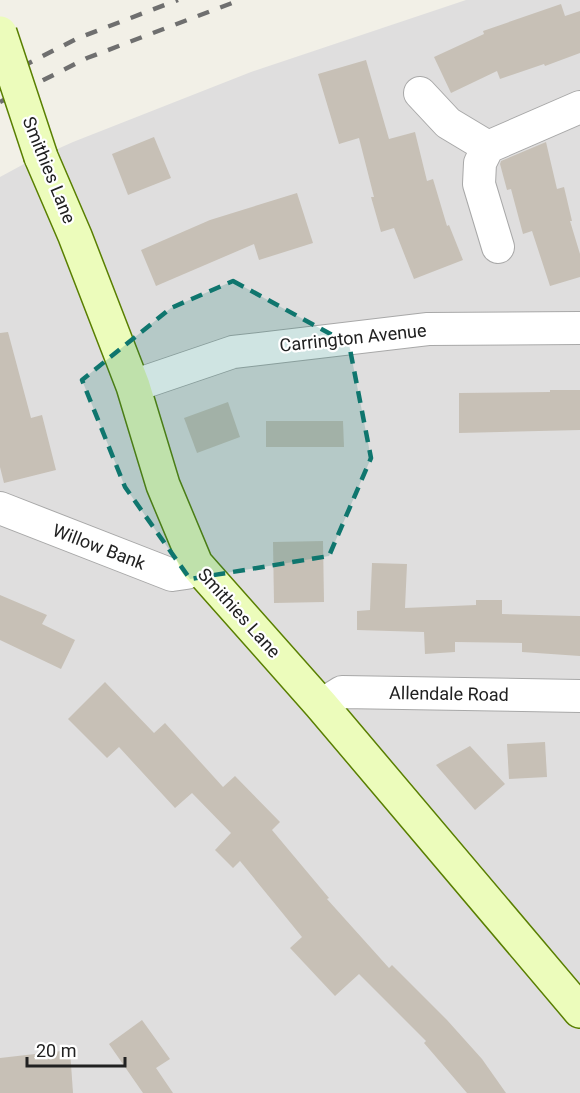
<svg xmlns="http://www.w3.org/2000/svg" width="580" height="1093" font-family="Roboto,sans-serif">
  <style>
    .residential { fill: #dfdede }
    .building { fill: #c7c0b6 }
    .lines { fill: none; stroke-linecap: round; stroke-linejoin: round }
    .street-casing { stroke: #a8a8a8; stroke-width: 34 }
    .secondary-casing { stroke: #597f01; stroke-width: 36 }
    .street { stroke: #fff; stroke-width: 32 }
    .secondary { stroke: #ecfcbb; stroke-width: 33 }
    .rail { stroke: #6f6f6f; stroke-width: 4.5; stroke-dasharray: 12 12; stroke-linecap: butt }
    .secondary-bridge-casing { stroke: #597f01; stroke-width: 36; stroke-linecap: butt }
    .secondary-bridge { stroke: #ecfcbb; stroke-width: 33 }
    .marked { fill: #0f766e; fill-opacity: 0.2; stroke: #0f766e; stroke-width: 4.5; stroke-dasharray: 12 8; stroke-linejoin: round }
    .labels { text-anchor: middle; stroke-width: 4.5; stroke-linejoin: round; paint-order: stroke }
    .street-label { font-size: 18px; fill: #212121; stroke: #fff }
  </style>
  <rect width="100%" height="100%" fill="#f2f0e7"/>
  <polygon class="residential" points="466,0 580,0 580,1093 0,1093 0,177 24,164 73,142 251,72"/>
  <g class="building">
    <polygon points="561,4 565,16 580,11 580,53 545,66 544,64 500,79 497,71 451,93 434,57 484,34 483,31"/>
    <polygon points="366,60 389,139 415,132 427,181 433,179 447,226 449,225 463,260 414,279 394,228 381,232 371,197 374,197 359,138 339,144 318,74"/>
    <polygon points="154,137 171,178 128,195 112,154"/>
    <polygon points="546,142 557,189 564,187 572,221 570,221 580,254 580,277 550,286 532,231 523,234 511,189 507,190 500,164 501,161"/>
    <polygon points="297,193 313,243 259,260 254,244 156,286 141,250 210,220"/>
    <polygon points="8,332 31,418 42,415 56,470 4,483 0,467 0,333"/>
    <polygon points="550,390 580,390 580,430 459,433 459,393 550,392"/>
    <polygon points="228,402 240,437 197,453 184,418"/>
    <polygon points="266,421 343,421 344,447 266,447"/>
    <polygon points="323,541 324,602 274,603 273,542"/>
    <polygon points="372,563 407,564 405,608 476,605 476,600 502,600 502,614 580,616 580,656 522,652 522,643 455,642 455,652 425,654 424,632 357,630 357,611 370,610"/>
    <polygon points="0,595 47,615 42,624 75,640 61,669 0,640"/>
    <polygon points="105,682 154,733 165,723 223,787 235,776 280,822 272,830 329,898 327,899 389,968 392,965 447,1020 482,1059 506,1093 467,1093 424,1043 426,1041 359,974 335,996 290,948 302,937 240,861 233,868 215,850 231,833 192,793 175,808 119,747 107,758 68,719"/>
    <polygon points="545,742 547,777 509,779 507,744"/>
    <polygon points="470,746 505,784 475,810 436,765"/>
    <polygon points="142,1020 170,1059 156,1068 173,1093 143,1093 109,1044"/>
    <polygon points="70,1050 73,1093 0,1093 0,1058"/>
  </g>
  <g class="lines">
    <g class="street-casing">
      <g id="street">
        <polyline points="420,93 448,123 488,147"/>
        <polyline points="498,247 479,184 480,163 488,147 580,107"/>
        <polyline points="133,386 233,352 428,329 580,328"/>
        <polyline points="0,508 172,575 186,573 196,564"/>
        <polyline points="321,705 342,692 580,696"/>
      </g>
    </g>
    <g class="secondary-casing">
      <polyline id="secondary" points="41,157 75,236 133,386 163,485 196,564 321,705 580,1011"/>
    </g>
    <use href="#street" class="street"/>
    <use href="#secondary" class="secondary"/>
    <g class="rail">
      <polyline points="0,78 78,38 178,0"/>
      <polyline points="0,102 87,58 240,0"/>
    </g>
    <g class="secondary-bridge-casing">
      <polyline id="secondary-bridge" points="0,33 41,157"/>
    </g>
    <use href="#secondary-bridge" class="secondary-bridge"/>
  </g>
  <path class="marked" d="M233 281 349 344 371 458 329 556 190 579 125 487 82 380 171 308Z"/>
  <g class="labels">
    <g class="street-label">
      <text transform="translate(49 170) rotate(68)" y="6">Smithies Lane</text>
      <text transform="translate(353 338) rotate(-6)" y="6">Carrington Avenue</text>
      <text transform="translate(99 547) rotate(21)" y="6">Willow Bank</text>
      <text transform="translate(239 613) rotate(48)" y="6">Smithies Lane</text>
      <text transform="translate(449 694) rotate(1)" y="6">Allendale Road</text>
    </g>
  </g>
  <path d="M27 1057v9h98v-9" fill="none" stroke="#212121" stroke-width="3"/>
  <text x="36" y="1057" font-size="18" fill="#212121" stroke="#ffffff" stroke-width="4.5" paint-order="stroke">20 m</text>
</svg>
